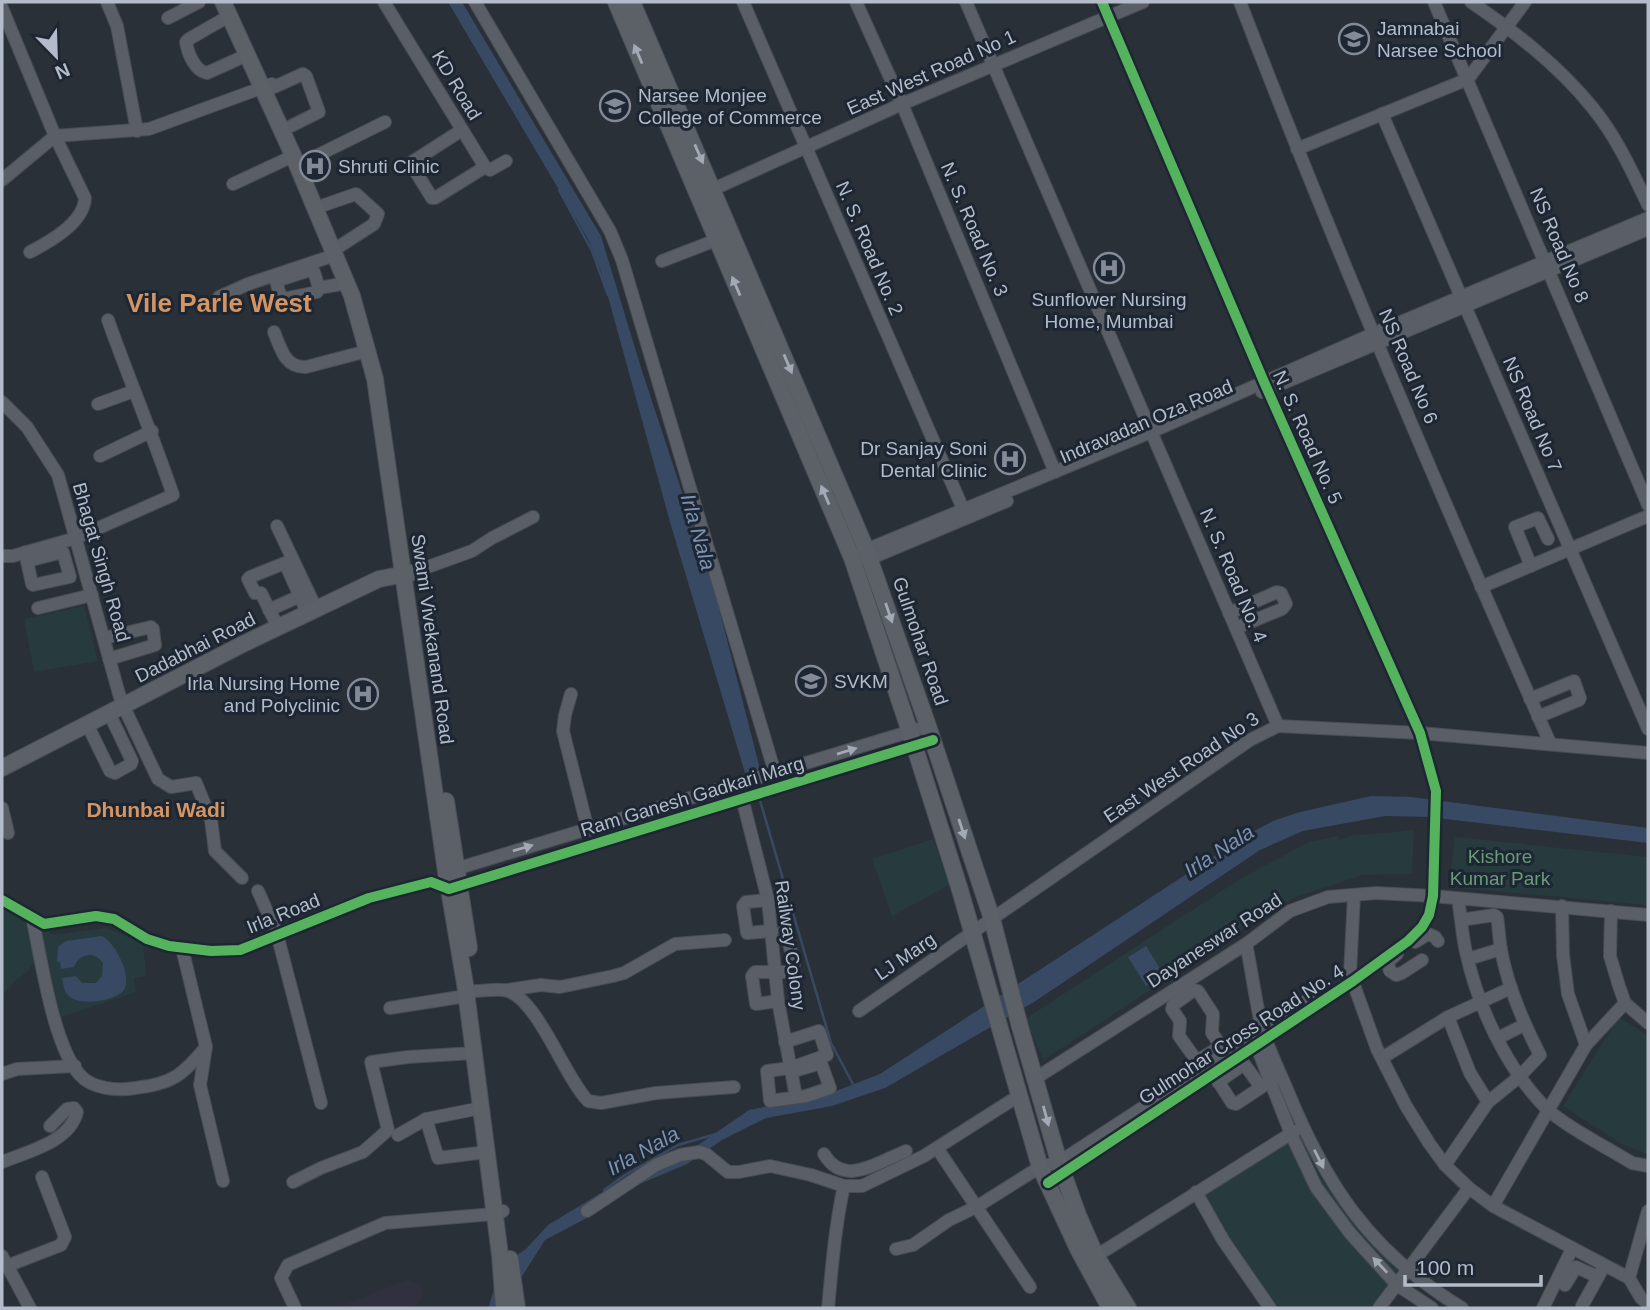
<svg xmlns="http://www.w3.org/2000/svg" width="1650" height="1310" font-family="Helvetica,sans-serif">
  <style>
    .medical { fill: #31303e }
    .green { fill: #273a3e }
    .water { fill: #384963 }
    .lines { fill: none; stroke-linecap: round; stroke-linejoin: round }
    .stream { stroke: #384963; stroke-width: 2.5 }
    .minor-casing { stroke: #484c53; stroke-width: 14 }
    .major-casing { stroke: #484c55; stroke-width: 18 }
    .minor { stroke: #5a5e66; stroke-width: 12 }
    .major { stroke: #5c6168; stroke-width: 16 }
    .cycleway-casing { stroke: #1d2633; stroke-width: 15 }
    .cycleway { stroke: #56b35d; stroke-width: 10 }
    .oneway { fill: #a2aab6 }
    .oneway2 { fill: #a2a9b5 }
    .labels { text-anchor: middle; stroke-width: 6; stroke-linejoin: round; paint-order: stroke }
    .poi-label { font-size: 19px; fill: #b4bcc9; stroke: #1d2633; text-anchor: start }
    .street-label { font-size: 19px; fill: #b4bcc9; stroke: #1d2633 }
    .park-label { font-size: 19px; fill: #6b9a76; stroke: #1d2633 }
    .water-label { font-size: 21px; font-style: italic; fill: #7c92b1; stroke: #1d2633 }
    .neighbourhood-label { font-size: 21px; font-weight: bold; fill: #d59563; stroke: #1d2633 }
    .district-label { font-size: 26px; font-weight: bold; fill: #d59563; stroke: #1d2633 }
  </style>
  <rect width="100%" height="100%" fill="#2a3038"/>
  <polygon class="medical" points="406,1280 421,1285 423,1298 412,1308 336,1308"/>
  <g class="green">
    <polygon points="84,606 98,661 34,672 24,619"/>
    <polygon points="1414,830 1412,874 1362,875 1299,896 1276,907 1044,1060 1025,1019 1240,879 1309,842 1338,836 1338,840 1351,836"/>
    <polygon points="1455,837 1648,857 1648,905 1449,887"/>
    <polygon points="933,839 949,885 892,916 872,859"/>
    <polygon points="2,906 48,930 51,935 106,928 143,943 146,976 134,978 136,992 61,1017 44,948 27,972 16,980 2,996"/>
    <polygon points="1619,1017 1648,1036 1648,1154 1623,1145 1563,1106"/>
    <polygon points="1301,1130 1321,1178 1372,1244 1404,1277 1378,1308 1274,1308 1199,1193"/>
  </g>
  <g class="water">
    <polygon points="448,2 462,2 601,236 642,371 714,589 760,769 745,773 670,522 601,271 588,239"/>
    <polygon points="1371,796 1411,797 1648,828 1648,843 1429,817 1385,816 1303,831 1260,850 1034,1002 885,1088 832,1106 766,1118 722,1140 687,1164 623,1191 585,1219 545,1240 502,1308 484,1308 489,1306 494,1289 493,1271 526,1249 548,1225 624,1179 682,1156 749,1110 831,1093 880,1074 1245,836 1273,821 1300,812"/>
    <path d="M102 936C115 942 133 977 124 990 115 1002 76 1007 67 994 64 990 63 983 62 978L76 976 82 983H96L102 976 103 963C94 951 80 953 74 967L61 969 60 962H57L58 947 66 941Z"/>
    <polygon points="1146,946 1164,975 1146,986 1128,957"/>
  </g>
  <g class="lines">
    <g class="stream">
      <polyline points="559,190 592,251 608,295"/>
      <polyline points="759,797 831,1043 854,1086"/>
      <polyline points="604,1190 625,1175 678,1145 716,1134"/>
    </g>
    <g class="minor-casing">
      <g id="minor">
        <polyline points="107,2 117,26 137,131"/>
        <polyline points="384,2 485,167 490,170 506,161"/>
        <polyline points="475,2 610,231 622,260 775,773"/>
        <polyline points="743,2 963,509"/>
        <polyline points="856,2 902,104 1055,472"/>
        <polyline points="966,2 1278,726"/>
        <path d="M1240 2C1336 252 1442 498 1550 743"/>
        <polyline points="1434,2 1648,505"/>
        <path d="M1471 2C1515 32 1558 65 1592 107 1616 136 1632 171 1648 205"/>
        <path d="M2 8 55 136 85 198C84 223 49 242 30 252"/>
        <path d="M229 16 189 39 186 42C188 54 195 71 207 73L247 55"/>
        <polyline points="168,18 199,2"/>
        <polyline points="274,87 303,74 306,76 319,112 291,126"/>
        <polyline points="1382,114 1648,729"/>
        <polyline points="462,130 412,162 414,169 432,198 435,198 485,167"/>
        <polyline points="55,136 149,129 272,84"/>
        <polyline points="1297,149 1468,79 1525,2"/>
        <polyline points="306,161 385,122"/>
        <polyline points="2,180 55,136"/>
        <polyline points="233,184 293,156"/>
        <polyline points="707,192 902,104 1143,2"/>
        <polyline points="324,205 356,194 378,214 374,224 340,246"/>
        <polyline points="662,261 716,240"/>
        <polygon points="310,270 314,272 319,288 317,292 283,299 281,298 276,281"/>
        <polyline points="319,288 347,283"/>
        <polyline points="219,297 248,284 335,255"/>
        <path d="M274 332C281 349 285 368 306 367L367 351"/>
        <polyline points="1262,392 1648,229"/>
        <polyline points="2,402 27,427 58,475 121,701 158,779 171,787 196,783 211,820 215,851 242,878"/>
        <polyline points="98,404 134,391"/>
        <polyline points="100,456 152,431"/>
        <polyline points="277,526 314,604"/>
        <polyline points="25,552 32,584 33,585 70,577 63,552 27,561"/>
        <polyline points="861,552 1151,432 1375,333 1648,218"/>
        <path d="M2 556H13L76 538 173 495C153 436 129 379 108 320"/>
        <polyline points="861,558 869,559 1007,501"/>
        <polyline points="1531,566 1515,527 1538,518 1548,539"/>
        <polyline points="411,573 472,551 492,538 533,517"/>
        <polyline points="1481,587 1648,516"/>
        <polyline points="38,608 92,595"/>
        <polyline points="269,610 300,596"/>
        <polyline points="1229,613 1277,592 1281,593 1286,604 1282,609 1236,628"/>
        <polyline points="275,621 261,593 255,593 248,579 250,577 285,563 305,608"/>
        <polyline points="104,638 151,627 153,629 155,645 109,659"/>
        <polyline points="571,694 565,715 563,731 588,830"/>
        <polyline points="1530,699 1574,681 1580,698 1579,700 1538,717"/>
        <polyline points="88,726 110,771 115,773 131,764 132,761 110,715"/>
        <polyline points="742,798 768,900 778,1001 796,1097"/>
        <polyline points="2,808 8,833"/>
        <polyline points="449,871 928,726"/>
        <polyline points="258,891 277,934 321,1103"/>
        <polyline points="1354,895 1350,974 1377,1049 1406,1106 1429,1143 1445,1165 1469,1188 1493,1206 1629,1278 1641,1298 1648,1304"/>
        <path d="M1458 899C1461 916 1462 935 1466 952 1478 1007 1506 1068 1546 1108 1566 1127 1608 1148 1632 1163L1648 1166"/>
        <polyline points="2,900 44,924 96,916 114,919 147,939 169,946 211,951 240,950 369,898 431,882 449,889 933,740"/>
        <polyline points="768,900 746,902 743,906 747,933 772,931"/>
        <polyline points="1562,906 1563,955 1568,994 1586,1045"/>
        <polyline points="1611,911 1610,956 1619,986 1625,1003 1648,1023"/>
        <path d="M32 917C41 957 53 1046 80 1075 92 1089 118 1091 135 1088 172 1084 183 1075 206 1047"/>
        <polyline points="1415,942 1428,934 1435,937 1438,941"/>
        <path d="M1246 944C1252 971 1255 1000 1262 1028 1268 1048 1278 1068 1286 1087 1326 1186 1370 1252 1462 1308"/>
        <polyline points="182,948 206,1047 200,1085 223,1181"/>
        <polyline points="1397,954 1390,960 1388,964 1390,971 1396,975 1402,973 1422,960"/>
        <polyline points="1468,959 1501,949"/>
        <polyline points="507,990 541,985 560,987 613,976 624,973 675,944 725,940"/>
        <path d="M475 991C485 991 499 988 508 991 539 1002 564 1076 588 1101L601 1103 656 1093 734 1087"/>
        <polyline points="778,1001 756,1004 752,976 755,972 787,972 793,969 794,963 785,928"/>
        <polyline points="390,1008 466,996"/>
        <polyline points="859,1011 1250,740 1278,726 1420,733 1648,753"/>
        <polyline points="1448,1017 1470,1073 1488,1102"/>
        <polyline points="1498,1038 1524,1025"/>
        <polyline points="1254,1040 1291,1134 1316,1187 1350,1233 1397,1285 1432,1308"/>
        <polyline points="785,1042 819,1031 827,1055 790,1068 767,1071 770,1101 806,1096 830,1088 821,1063 791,1072"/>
        <polyline points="1221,1046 1197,1061 1179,1036 1180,1021 1172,1009 1173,1005 1194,990 1198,991 1213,1014 1212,1033 1221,1046 1226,1053"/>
        <polyline points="1382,1058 1448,1017 1511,988"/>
        <polyline points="1213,1073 1232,1103 1236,1104 1275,1078"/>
        <polyline points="2,1074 17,1069 75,1066"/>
        <polyline points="1036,1078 1246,944 1290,911 1328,897 1376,893 1433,896 1648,915"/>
        <polyline points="1218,1082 1244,1064 1261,1087"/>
        <polyline points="481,1108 426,1119 438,1158 486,1152"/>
        <polyline points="398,1135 426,1119"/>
        <polyline points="937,1148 1030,1287"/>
        <path d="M824 1154C844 1188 878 1162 906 1151"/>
        <path d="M2 1162C27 1152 70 1142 77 1112L74 1108 67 1109 50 1126"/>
        <path d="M1445 1165 1488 1102 1519 1077 1540 1055C1523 1022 1508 988 1501 950 1499 939 1499 928 1497 917L1494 915 1467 919"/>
        <polyline points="293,1182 321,1168 363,1152 388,1130 371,1062 408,1057 474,1053"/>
        <polyline points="1048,1183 1353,981 1408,941 1422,927 1429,915 1433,896 1436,791 1420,733 1264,382 1102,2"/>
        <polyline points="1196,1192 1223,1240 1270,1308"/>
        <polyline points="1493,1206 1586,1045 1625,1003"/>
        <polyline points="587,1211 656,1165 680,1155 699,1152 706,1154 728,1172 739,1172 770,1166 811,1175 844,1186 862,1186 924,1156 1020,1095"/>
        <polyline points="896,1249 913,1245 949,1220 978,1206 1040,1167 1059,1162 1311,998"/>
        <polyline points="2,1256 30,1308"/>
        <polyline points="1092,1264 1096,1256 1295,1131"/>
        <polyline points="7,1266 61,1245 65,1237 42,1177"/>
        <polyline points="1629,1278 1648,1211"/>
        <polyline points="1565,1285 1576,1267 1598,1277"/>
        <polyline points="1582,1306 1604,1266"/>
        <polyline points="295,1308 281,1278 288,1265 385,1223 494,1214 503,1211"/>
        <path d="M828 1308C832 1267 835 1226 844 1186"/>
        <polyline points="1379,1308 1469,1188"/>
        <polyline points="1543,1308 1572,1249"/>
      </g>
    </g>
    <g class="major-casing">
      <g id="major">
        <polyline points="223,2 292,153 352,296 375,379 446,872 465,984 500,1255 504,1308"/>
        <polyline points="616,2 852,558 910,732 960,890 1040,1167 1078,1249 1110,1308"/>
        <polyline points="632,2 866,549 928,726 992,919 1020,1027 1059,1162 1078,1215 1096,1256 1128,1308"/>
        <polyline points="2,768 243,644 379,579 411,573"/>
        <polyline points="446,801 469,948"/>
        <polyline points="510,1259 517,1308"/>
      </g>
    </g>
    <use href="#minor" class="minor"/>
    <use href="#major" class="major"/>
    <g class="cycleway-casing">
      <g id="cycleway">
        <polyline points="2,900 44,924 96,916 114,919 147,939 169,946 211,951 240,950 369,898 431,882 449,889 933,740"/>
        <polyline points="1048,1183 1353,981 1408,941 1422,927 1429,915 1433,896 1436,791 1420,733 1264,382 1102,2"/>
      </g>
    </g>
    <use href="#cycleway" class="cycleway"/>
  </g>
  <defs><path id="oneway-solid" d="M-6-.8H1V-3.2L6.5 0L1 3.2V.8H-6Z" transform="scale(1.75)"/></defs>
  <g class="oneway">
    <use href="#oneway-solid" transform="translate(638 54) rotate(-113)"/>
    <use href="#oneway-solid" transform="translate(699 154) rotate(66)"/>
    <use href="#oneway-solid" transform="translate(736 286) rotate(-113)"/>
    <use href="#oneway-solid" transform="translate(788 364) rotate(67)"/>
    <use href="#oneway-solid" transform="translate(825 495) rotate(-113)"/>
    <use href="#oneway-solid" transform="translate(889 613) rotate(71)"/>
    <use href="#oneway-solid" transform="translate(962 829) rotate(72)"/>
    <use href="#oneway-solid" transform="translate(1046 1116) rotate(75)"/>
  </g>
  <g class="oneway2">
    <use href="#oneway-solid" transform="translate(847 751) rotate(-17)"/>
    <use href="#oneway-solid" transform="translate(523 848) rotate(-16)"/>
    <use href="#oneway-solid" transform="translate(1319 1159) rotate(63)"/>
    <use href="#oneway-solid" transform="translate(1380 1265) rotate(-133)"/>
  </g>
  <defs>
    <g id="school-ring" transform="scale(1.575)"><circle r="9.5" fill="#1d2633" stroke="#848b96" stroke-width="1.5"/><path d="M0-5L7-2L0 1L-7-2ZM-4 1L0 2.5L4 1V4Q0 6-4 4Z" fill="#848b96"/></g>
    <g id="university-ring" transform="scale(1.575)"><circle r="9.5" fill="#1d2633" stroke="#848b96" stroke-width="1.5"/><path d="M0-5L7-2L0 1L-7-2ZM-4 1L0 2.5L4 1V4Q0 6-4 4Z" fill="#848b96"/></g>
    <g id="hospital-ring" transform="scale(1.575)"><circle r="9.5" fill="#1d2633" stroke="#848b96" stroke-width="1.5"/><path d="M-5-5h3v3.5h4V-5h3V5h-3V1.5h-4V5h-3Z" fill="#848b96"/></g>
  </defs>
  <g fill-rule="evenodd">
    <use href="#school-ring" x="1354" y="39"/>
    <use href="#university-ring" x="615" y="106"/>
    <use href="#hospital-ring" x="315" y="166"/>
    <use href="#hospital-ring" x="1109" y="268"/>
    <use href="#hospital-ring" x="1010" y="459"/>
    <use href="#university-ring" x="811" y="681"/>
    <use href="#hospital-ring" x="363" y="694"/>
  </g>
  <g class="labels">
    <g class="poi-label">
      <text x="1377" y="35">Jamnabai<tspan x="1377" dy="22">Narsee School</tspan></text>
      <text x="638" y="102">Narsee Monjee<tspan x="638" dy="22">College of Commerce</tspan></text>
      <text x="338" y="173">Shruti Clinic</text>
      <text x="1109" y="306" text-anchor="middle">Sunflower Nursing<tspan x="1109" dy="22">Home, Mumbai</tspan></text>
      <text x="987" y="455" text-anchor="end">Dr Sanjay Soni<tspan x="987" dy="22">Dental Clinic</tspan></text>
      <text x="834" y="688">SVKM</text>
      <text x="340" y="690" text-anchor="end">Irla Nursing Home<tspan x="340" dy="22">and Polyclinic</tspan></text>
    </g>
    <g class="street-label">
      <text transform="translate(931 72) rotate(-24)" y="7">East West Road No 1</text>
      <text transform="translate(457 85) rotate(59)" y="7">KD Road</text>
      <text transform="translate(975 229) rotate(67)" y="7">N. S. Road No. 3</text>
      <text transform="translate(1560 245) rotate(67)" y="7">NS Road No 8</text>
      <text transform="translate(870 248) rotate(67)" y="7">N. S. Road No. 2</text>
      <text transform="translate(1409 366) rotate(67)" y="7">NS Road No 6</text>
      <text transform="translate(1533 414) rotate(67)" y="7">NS Road No 7</text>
      <text transform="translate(1146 421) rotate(-23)" y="7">Indravadan Oza Road</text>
      <text transform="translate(1308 437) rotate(66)" y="7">N. S. Road No. 5</text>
      <text transform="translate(102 562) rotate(74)" y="7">Bhagat Singh Road</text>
      <text transform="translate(1234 575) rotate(67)" y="7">N. S. Road No. 4</text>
      <text transform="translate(433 639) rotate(82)" y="7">Swami Vivekanand Road</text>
      <text transform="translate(921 641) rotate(71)" y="7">Gulmohar Road</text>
      <text transform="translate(195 647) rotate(-27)" y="7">Dadabhai Road</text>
      <text transform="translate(1181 767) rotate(-34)" y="7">East West Road No 3</text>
      <text transform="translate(692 796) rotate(-17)" y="7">Ram Ganesh Gadkari Marg</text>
      <text transform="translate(283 913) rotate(-22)" y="7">Irla Road</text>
      <text transform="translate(1214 940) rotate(-33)" y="7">Dayaneswar Road</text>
      <text transform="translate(791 945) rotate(82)" y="7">Railway Colony</text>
      <text transform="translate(905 956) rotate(-34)" y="7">LJ Marg</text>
      <text transform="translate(1241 1034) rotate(-33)" y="7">Gulmohar Cross Road No. 4</text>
    </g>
    <g class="park-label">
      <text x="1500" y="863">Kishore<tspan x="1500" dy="22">Kumar Park</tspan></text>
    </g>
    <g class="water-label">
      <text transform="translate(698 532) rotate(74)" y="7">Irla Nala</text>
      <text transform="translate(1219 851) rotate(-33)" y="7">Irla Nala</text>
      <text transform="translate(643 1151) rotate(-29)" y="7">Irla Nala</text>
    </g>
    <g class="neighbourhood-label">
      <text x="156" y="817">Dhunbai Wadi</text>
    </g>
    <g class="district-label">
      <text x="219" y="312">Vile Parle West</text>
    </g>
  </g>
  <rect width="1650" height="1310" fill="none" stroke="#b4bcc9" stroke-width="7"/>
  <g transform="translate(56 56) rotate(157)" stroke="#1d2633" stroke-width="5" paint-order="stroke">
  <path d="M0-5L12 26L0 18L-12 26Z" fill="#b4bcc9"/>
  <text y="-10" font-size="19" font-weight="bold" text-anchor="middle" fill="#b4bcc9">N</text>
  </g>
  <path d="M1405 1275v10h136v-10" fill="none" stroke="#b4bcc9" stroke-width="3.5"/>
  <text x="1416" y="1275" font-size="21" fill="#b4bcc9" stroke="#1d2633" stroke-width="5" paint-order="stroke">100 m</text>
</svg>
